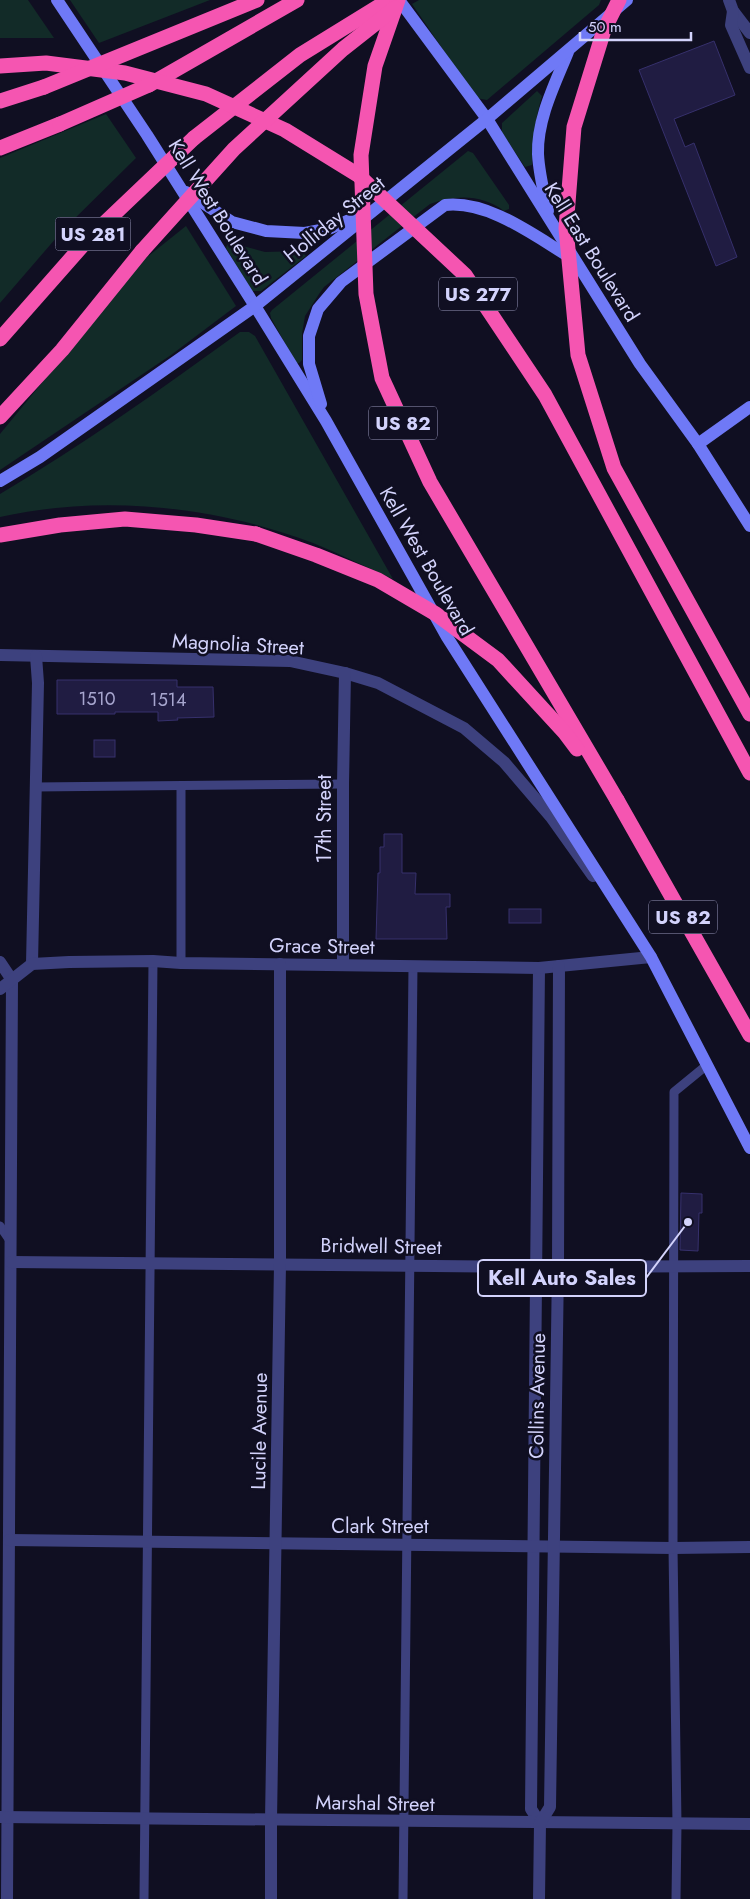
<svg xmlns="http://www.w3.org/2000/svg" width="750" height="1899" font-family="Jost,sans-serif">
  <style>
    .green { fill: #122b28 }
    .building { fill: #201c42; stroke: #36306c }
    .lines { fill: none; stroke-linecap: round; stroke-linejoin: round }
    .lane { stroke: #3d417e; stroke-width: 9 }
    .street { stroke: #3d417e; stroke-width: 12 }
    .secondary { stroke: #6f79f6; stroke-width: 12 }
    .highway { stroke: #f555b1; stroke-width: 15 }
    .highway-bridge { stroke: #f555b1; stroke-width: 15 }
    .labels { text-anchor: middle; stroke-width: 5; stroke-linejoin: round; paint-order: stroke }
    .number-label { font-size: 18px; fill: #a6a5ce }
    .shield { fill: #100f22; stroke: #9898bb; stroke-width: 1 }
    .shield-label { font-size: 19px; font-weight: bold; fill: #d3d3fc }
    .street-label { font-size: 20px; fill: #d3d3fc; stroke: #100f22 }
    .leader { fill: none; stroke: #d3d3fc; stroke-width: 2 }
    .callout-dot { fill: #d3d3fc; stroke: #100f22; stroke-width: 2 }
    .callout { fill: #100f22; stroke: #d3d3fc; stroke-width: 2 }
    .callout-label { font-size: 21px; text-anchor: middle; font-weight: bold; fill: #d3d3fc }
  </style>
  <rect width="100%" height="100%" fill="#100f22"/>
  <g class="green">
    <polygon points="0,0 28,0 54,38 0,38"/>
    <polygon points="70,0 210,0 99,43"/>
    <polygon points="419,0 601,0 599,5 487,100 476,98 412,4"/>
    <path d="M537 91 542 96C535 119 533 141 532 165L525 167 502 133V123Z"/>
    <polygon points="106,114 136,158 63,230 0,303 0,158"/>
    <path d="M468 151 473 153 509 205V209L504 211C481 194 456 195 430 204L324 287 319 294 305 316 302 334V360L299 363H296L271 318 270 313 272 310Z"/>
    <polygon points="186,226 236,306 171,355 0,470 0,434 141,262"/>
    <polygon points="228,242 265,252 302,251 306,256 261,291 252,291 226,248"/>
    <path d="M240 332H249L255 336 393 579C366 567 340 554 313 543 216 506 102 494 0 517V494C83 445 161 389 240 332Z"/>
  </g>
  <g class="building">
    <polygon points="714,41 735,95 674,119 685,147 694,143 737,257 716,266 639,70"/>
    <polygon points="57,680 177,680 177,687 213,687 214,717 177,718 178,720 158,721 158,712 115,712 115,714 57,714"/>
    <rect x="94" y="740" width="21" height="17"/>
    <polygon points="384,834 402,834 402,873 416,873 415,894 450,894 450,907 446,907 447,939 376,939 378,873 380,873 380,847 384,847"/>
    <rect x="509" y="909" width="32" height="14"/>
    <polygon points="681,1193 702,1194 702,1213 699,1213 698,1251 680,1250"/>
  </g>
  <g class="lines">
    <g class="lane">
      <polyline points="181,786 181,963"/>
      <polyline points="35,787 343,784"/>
      <polyline points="0,1226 11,1242"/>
      <polyline points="144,1899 153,961"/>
      <polyline points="403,1899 413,966"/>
      <polyline points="676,1899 677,1824 673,1548 674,1092 707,1065"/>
    </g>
    <g class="street">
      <polyline points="729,0 733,11 750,33"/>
      <polyline points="733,11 731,25 750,68"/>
      <polyline points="0,655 290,661 345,673 378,683 464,728 504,762 551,817 593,876"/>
      <polyline points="0,962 12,980 7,1899"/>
      <polyline points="32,964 38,683 36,656"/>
      <polyline points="343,964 343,784 345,673"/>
      <polyline points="539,968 531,1809 540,1823"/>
      <polyline points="0,989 32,964 69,962 153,961 181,963 539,968 651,957"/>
      <polyline points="11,1262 536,1267 750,1266"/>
      <polyline points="9,1540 673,1548 750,1547"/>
      <polyline points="0,1817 750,1824"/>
      <polyline points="271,1899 271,1820 280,1264 280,964"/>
      <polyline points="539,1899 540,1823 550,1807 558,1267 559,966"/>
    </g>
    <g class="secondary">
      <polyline points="57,0 147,135 255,306 326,421 447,637 651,957 750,1148"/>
      <polyline points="399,0 487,119 640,364 698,444 750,526"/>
      <polyline points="186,192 232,222 266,231 305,233 331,228 363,214"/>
      <path d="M548 211C544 193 539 174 538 154 537 119 555 84 568 52"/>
      <path d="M321 404 309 364V336L318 309 341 282 445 205C489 200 536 237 573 259"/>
      <polyline points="698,444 750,407"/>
      <polyline points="0,481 40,457 255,306 487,119 627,0"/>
    </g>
    <g class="highway">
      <polyline points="149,85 297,0"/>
      <polyline points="0,101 44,87"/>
      <polyline points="194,138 300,55 389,0"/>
      <polyline points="0,148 60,124"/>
      <polyline points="0,417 62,350 142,251"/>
      <polyline points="0,535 60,525 125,519 196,525 256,534"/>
      <polyline points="617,800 750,1035"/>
    </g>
    <g class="highway-bridge">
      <polyline points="398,0 375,66 361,155 366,294 382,378 430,482 617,800"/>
      <polyline points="619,0 604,30 574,127 566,228 578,355 614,468 750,714"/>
      <polyline points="0,66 46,63 125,73 206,94 285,130 358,175 465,275 545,395 750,773"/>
      <polyline points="44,87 257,0"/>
      <polyline points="60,124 149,85"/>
      <polyline points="142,251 234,149 343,49 395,8"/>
      <polyline points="0,339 90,237 194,138"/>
      <polyline points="256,534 316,555 378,580 436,614 498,660 565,733 577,749"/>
    </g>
  </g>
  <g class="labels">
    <g class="number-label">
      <text x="97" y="705">1510</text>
      <text x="168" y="706">1514</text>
    </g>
    <g class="shield">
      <rect x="55.5" y="217.5" width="75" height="33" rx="4"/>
      <rect x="439" y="277.5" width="78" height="33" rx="4"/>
      <rect x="369" y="406.5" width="68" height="33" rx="4"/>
      <rect x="649" y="900.5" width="68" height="33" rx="4"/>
    </g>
    <g class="shield-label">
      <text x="93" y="241">US 281</text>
      <text x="478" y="301">US 277</text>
      <text x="403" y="430">US 82</text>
      <text x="683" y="924">US 82</text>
    </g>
    <g class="street-label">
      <text transform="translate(218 212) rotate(58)" y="7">Kell West Boulevard</text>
      <text transform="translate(334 219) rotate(-39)" y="7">Holliday Street</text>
      <text transform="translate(592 252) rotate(58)" y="7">Kell East Boulevard</text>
      <text transform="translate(427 561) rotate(60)" y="7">Kell West Boulevard</text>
      <text transform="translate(238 644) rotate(3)" y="7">Magnolia Street</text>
      <text transform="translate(324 819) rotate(-90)" y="7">17th Street</text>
      <text transform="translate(322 946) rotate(1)" y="7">Grace Street</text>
      <text transform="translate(381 1246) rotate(1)" y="7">Bridwell Street</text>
      <text transform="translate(537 1396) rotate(-89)" y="7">Collins Avenue</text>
      <text transform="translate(259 1431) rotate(-89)" y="7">Lucile Avenue</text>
      <text x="380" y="1533">Clark Street</text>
      <text transform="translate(375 1803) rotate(1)" y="7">Marshal Street</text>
    </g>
  </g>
  <path class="leader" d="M688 1222L646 1278"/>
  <circle class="callout-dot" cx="688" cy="1222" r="5"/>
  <rect class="callout" x="478" y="1260" width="168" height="36" rx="5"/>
  <g class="callout-label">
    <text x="562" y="1285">Kell Auto Sales</text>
  </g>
  <path d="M580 32v8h111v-8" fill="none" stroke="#d3d3fc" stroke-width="2.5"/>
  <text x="588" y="32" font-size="15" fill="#d3d3fc" stroke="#100f22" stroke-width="4" paint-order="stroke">50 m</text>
</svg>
